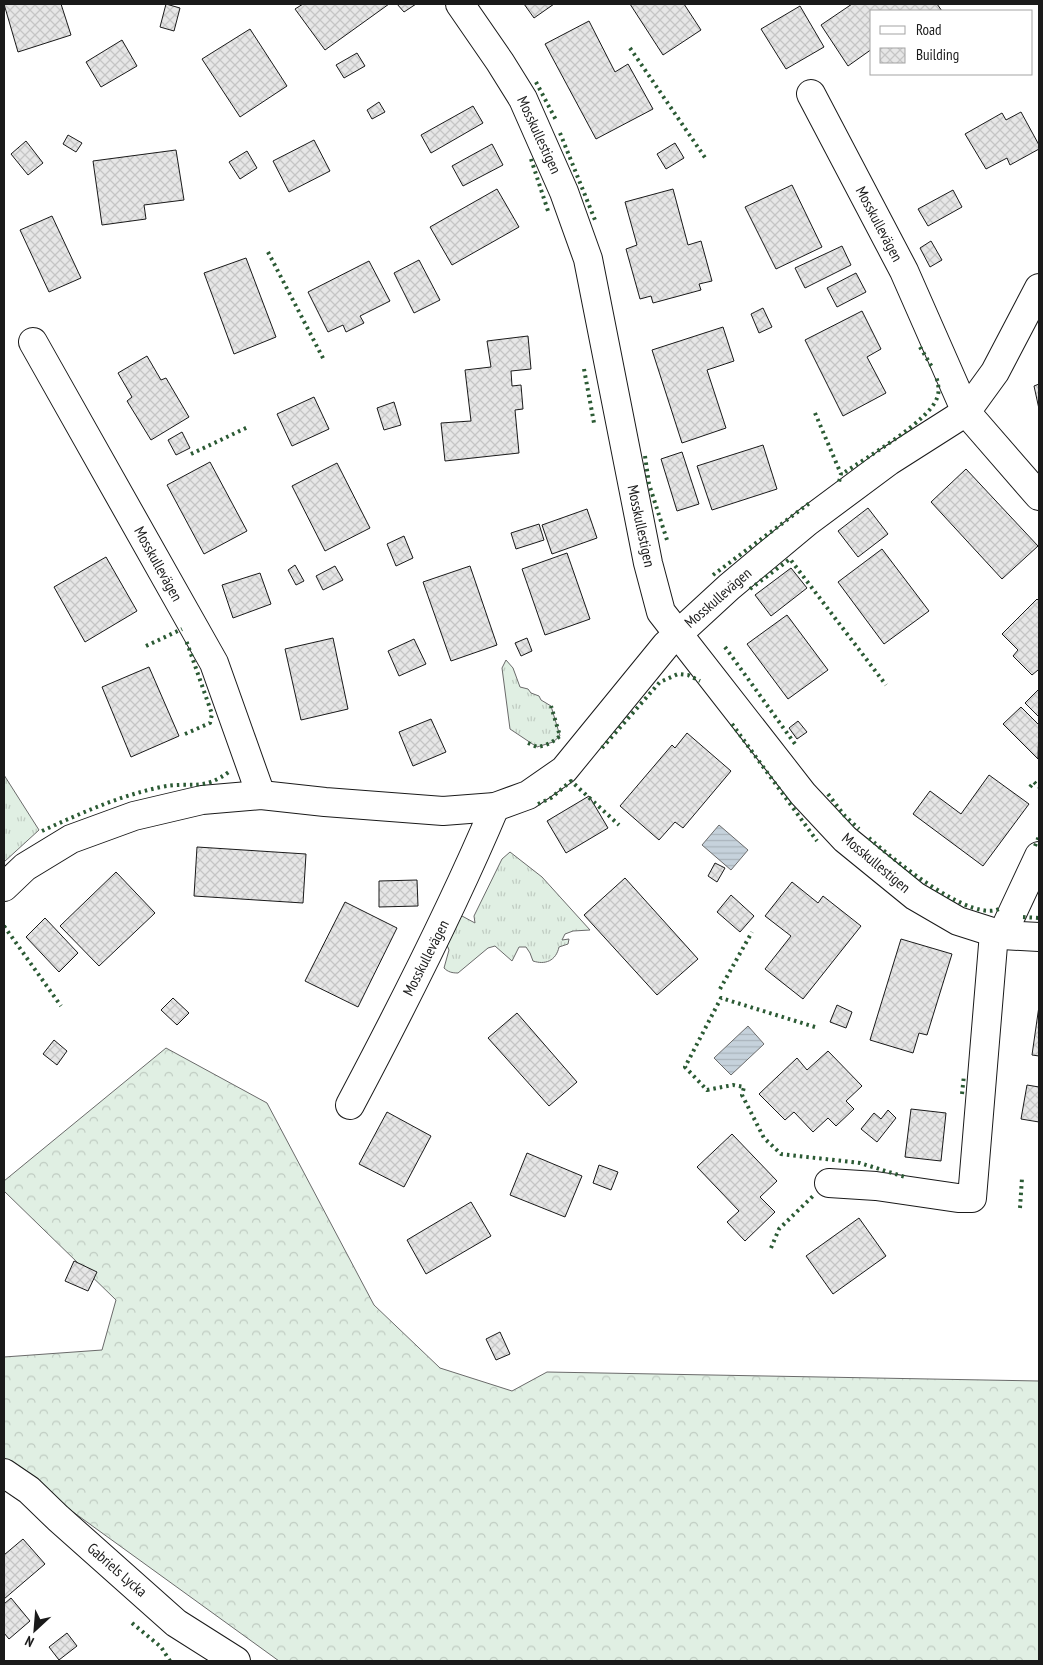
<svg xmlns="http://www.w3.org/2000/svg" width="1043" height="1665" font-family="'PT Sans Narrow',sans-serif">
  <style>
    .grass { fill: url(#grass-tufts); stroke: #6a6a6a }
    .forest { fill: url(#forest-crowns); stroke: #6a6a6a }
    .water { fill: url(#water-rules); stroke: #6a6a6a }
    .building { fill: url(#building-cross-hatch); stroke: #1a1a1a }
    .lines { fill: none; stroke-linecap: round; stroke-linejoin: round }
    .minor-casing { stroke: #1a1a1a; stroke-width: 30 }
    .minor { stroke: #fff; stroke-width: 28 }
    .hedge { stroke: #2b5a34; stroke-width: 4; stroke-dasharray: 2.5 4; stroke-linecap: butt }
    .labels { text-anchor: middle; stroke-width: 4; stroke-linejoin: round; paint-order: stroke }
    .street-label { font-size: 15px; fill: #1a1a1a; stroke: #fff }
  </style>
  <defs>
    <pattern id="grass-tufts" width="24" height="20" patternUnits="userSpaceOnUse" patternTransform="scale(1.25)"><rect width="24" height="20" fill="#e0efe3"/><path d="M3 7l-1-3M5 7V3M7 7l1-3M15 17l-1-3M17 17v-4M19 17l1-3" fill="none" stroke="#c0ccc2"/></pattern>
    <pattern id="forest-crowns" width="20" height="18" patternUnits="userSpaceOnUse" patternTransform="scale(1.25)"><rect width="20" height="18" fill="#e0efe3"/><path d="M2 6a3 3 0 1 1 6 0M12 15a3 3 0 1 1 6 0" fill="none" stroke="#c0ccc2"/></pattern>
    <pattern id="water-rules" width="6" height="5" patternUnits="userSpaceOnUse" patternTransform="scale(1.25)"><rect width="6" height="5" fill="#c6d2dc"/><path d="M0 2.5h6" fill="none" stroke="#aab4bc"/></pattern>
    <pattern id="building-cross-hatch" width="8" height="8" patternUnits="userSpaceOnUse" patternTransform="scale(1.25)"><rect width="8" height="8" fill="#e6e6e6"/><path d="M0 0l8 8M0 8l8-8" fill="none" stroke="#c5c5c5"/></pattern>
  </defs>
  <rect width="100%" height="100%" fill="#fff"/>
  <g class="grass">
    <polygon points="506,660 513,668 520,687 528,689 531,693 539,696 541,700 551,706 560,736 553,742 537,747 510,729 502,668"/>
    <polygon points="4,775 39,830 4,862"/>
    <path d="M510 852 542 877 590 930 573 931 565 934 562 940 569 939 568 944 559 947C556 961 545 965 533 961L530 953 526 947H519L512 961 495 946 488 948 458 973C452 973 448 972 444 968L449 950 446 943 458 920 462 916 475 923 474 916 502 859Z"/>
  </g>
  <polygon class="forest" points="166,1048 267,1103 374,1305 440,1368 512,1391 547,1372 1039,1381 1039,1661 279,1661 4,1462 4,1357 102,1350 116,1300 4,1191 4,1181"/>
  <g class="water">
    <polygon points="719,825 748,850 731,870 702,845"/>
    <polygon points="748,1026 764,1044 731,1075 714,1058"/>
  </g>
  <g class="building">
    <polygon points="4,4 61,4 71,35 18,52"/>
    <polygon points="166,4 180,8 174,31 160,27"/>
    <polygon points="303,4 389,4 325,50 295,9"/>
    <polygon points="397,4 416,4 404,12"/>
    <polygon points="524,4 554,4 534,18"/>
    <polygon points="630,4 684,4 701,30 663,55"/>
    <polygon points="852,4 937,4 942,11 872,11 872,49 848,66 821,25"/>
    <polygon points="800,6 824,47 786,69 761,29"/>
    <polygon points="589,21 615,72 628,64 653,109 596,139 545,44"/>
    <polygon points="250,29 287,86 240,117 202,59"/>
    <polygon points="122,40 137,66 101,87 86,62"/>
    <polygon points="357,53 365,66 344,78 336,65"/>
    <polygon points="379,102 385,112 372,119 367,110"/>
    <polygon points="473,106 483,123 431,153 421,135"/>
    <polygon points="1021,112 1039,145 1039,149 1010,165 1007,158 986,169 965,134 1002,113 1006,120"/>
    <polygon points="68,135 82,143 76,152 63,144"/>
    <polygon points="314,140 330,171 289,192 273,161"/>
    <polygon points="26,141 43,163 28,175 11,154"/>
    <polygon points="675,143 684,158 666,169 657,154"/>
    <polygon points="492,144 503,165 463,186 452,166"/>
    <polygon points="176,150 184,200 144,205 146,219 102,225 93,161"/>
    <polygon points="247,151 257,168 240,179 229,162"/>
    <polygon points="792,185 822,247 776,269 745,207"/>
    <polygon points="497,189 519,227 452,265 430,227"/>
    <polygon points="673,189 688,245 701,241 712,281 699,284 701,290 653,303 651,296 640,299 626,249 637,245 625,202"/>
    <polygon points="953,190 962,207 928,226 918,209"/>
    <polygon points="52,216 81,278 49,292 20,230"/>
    <polygon points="931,241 942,260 930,267 920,248"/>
    <polygon points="842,246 851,265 805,288 795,268"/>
    <polygon points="246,258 276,337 234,354 204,273"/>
    <polygon points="419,260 440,300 414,313 394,273"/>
    <polygon points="369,261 390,301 360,316 364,323 346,332 343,325 328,332 308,292"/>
    <polygon points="856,273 866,292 837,307 827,288"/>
    <polygon points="763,308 772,327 759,333 751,314"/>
    <polygon points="862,311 881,349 867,357 886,393 843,416 805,340"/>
    <polygon points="723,327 734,361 707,370 726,428 682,443 652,350"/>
    <polygon points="528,336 531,369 511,371 512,386 521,385 523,409 515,410 519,453 445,461 441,423 471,421 465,370 491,367 487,341"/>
    <polygon points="147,356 161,380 166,378 189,417 151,440 127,401 132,397 118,373"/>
    <polygon points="1039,384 1039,409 1034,386"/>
    <polygon points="314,397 329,429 292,446 277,414"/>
    <polygon points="394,402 401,425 384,430 377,408"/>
    <polygon points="182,432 190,448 176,455 168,440"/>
    <polygon points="763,445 777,489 712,510 697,466"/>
    <polygon points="682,452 699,504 677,511 661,459"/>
    <polygon points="210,462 247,531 204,554 167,485"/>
    <polygon points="337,463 370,528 325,551 292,486"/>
    <polygon points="966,469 1038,546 1002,579 931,502"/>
    <polygon points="868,508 888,534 858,557 838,531"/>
    <polygon points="587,509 597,538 552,554 542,525"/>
    <polygon points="539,524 544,540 516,549 511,533"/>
    <polygon points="404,536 413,558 396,566 387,544"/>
    <polygon points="882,549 929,611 884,644 838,582"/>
    <polygon points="567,553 590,619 545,635 522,569"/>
    <polygon points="106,557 137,611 85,642 54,587"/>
    <polygon points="295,565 304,581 296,585 288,570"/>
    <polygon points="335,566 343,580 323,590 316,576"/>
    <polygon points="470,566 497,645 451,661 423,582"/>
    <polygon points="791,568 807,588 771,616 755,595"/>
    <polygon points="260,573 271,604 233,618 222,585"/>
    <polygon points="1037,599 1039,601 1039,671 1038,670 1032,675 1013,656 1018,650 1002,634"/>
    <polygon points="787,615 828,670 788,699 747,644"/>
    <polygon points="333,638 348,709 301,720 285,649"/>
    <polygon points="527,638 532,651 521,656 515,643"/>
    <polygon points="414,639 426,664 399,676 388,651"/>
    <polygon points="149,667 179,736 131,757 102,687"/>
    <polygon points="1039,689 1039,717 1025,703"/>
    <polygon points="1021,707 1039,725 1038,759 1003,724"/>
    <polygon points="431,719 446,752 413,766 399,732"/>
    <polygon points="798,721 807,732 797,739 789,728"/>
    <polygon points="687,733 731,771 683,828 675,822 659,840 620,806 672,745 675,748"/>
    <polygon points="989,775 1029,804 983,866 913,814 930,791 961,814"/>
    <polygon points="589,796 608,828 566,853 547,821"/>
    <polygon points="197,847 306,854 303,903 194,896"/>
    <polygon points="715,863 725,868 717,882 708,876"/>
    <polygon points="116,872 155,913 99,966 60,926"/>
    <polygon points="625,878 698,959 657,995 584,915"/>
    <polygon points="417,880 418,906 379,907 379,881"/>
    <polygon points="792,882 818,903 823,896 861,926 803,999 765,969 791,936 765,916"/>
    <polygon points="731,895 754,916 740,932 717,912"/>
    <polygon points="345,902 397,928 358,1007 305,981"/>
    <polygon points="45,918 78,953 59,972 26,937"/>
    <polygon points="901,939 952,954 927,1035 919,1033 913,1053 870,1040"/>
    <polygon points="173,998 189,1013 177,1025 161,1010"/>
    <polygon points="837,1005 852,1012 846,1028 830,1022"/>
    <polygon points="1039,1006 1039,1056 1032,1055"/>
    <polygon points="517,1013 577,1082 549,1106 488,1038"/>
    <polygon points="54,1040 67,1051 57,1065 43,1054"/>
    <polygon points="828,1051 862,1086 846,1101 854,1109 836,1126 828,1118 813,1132 794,1112 785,1120 759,1094 797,1058 807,1070"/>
    <polygon points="1027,1085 1039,1087 1039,1122 1021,1119"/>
    <polygon points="911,1109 946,1113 941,1161 905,1157"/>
    <polygon points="888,1110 896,1118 877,1142 861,1129 874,1113 881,1119"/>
    <polygon points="387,1112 431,1136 404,1187 359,1164"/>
    <polygon points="732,1134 777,1181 760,1197 775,1212 745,1241 727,1222 739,1211 697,1167"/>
    <polygon points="527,1153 582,1176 565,1217 510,1195"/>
    <polygon points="599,1165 618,1172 611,1190 593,1183"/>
    <polygon points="471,1202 491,1236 426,1274 407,1240"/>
    <polygon points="859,1218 886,1256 833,1294 806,1256"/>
    <polygon points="74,1261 97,1272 88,1291 65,1281"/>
    <polygon points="500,1332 510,1354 496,1360 486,1339"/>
    <polygon points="23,1539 45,1564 4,1599 4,1555"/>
    <polygon points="11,1598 30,1621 9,1639 4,1633 4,1604"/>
    <polygon points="67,1633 77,1646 59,1660 49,1647"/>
  </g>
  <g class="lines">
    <g class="minor-casing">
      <g id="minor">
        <polyline points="460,4 500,62 523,99 564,192 588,259 648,563 661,612 803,794 845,839 915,896 958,921 1002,935 1039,937"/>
        <polyline points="811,94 904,271 966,412 1039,496"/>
        <polyline points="33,342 214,663 261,795"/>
        <polyline points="4,887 25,867 71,839 134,816 202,800 261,795 325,802 443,811 495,807 528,795 564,770 666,645 729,587 807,522 889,461 966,412 995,372 1039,288"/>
        <polyline points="1002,935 1039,856"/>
        <path d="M350 1105C402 1007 452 909 495 807"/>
        <polyline points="829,1183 876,1186 958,1198 972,1198 994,933"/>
        <polyline points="4,1473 29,1490 58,1518 176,1623 236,1661"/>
      </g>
    </g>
    <use href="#minor" class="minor"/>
    <g class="hedge">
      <polyline points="630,48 706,159"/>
      <polyline points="536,82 557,122"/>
      <polyline points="560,133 595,220"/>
      <polyline points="531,159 549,214"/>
      <polyline points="268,252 324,360"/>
      <polyline points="920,347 932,367"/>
      <polyline points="584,369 594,423"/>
      <polyline points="815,413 841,474 839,482"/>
      <polyline points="191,454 248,427"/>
      <polyline points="645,456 649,484 667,540"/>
      <path d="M845 472C866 458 929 421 937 398 940 391 938 383 936 376"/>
      <polyline points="713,575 811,502"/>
      <polyline points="750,589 790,559 886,685"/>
      <polyline points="146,646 182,629"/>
      <polyline points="725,647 795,744"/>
      <polyline points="732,724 817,841"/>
      <polyline points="185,734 210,723 212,714 186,640"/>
      <path d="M528 743 537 747C546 746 553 742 560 736L551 706"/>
      <polyline points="602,748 660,682 678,674 688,675 700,681"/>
      <polyline points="1030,787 1034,782 1039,787"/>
      <polyline points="828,794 844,815 859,829"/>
      <polyline points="538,804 551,798 571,781 619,825"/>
      <path d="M42 831C81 813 119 796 161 787 190 781 203 792 230 771"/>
      <path d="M869 838C890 857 976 928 1002 907"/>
      <polyline points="1035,846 1039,836"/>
      <polyline points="1023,917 1039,918"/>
      <polyline points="4,926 61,1006"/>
      <polyline points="720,989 752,932"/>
      <polyline points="815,1027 721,998 685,1067 707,1090 733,1085 744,1087 742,1095 764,1138 781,1154 860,1163 905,1177"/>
      <polyline points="962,1094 964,1075"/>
      <polyline points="1020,1208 1022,1178"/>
      <polyline points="771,1248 779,1229 814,1195"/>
      <polyline points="132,1623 161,1647 170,1661"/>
    </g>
  </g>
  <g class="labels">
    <g class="street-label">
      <text transform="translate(539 135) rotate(65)" y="5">Mosskullestigen</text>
      <text transform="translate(879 224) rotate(62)" y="5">Mosskullevägen</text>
      <text transform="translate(641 526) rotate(78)" y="5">Mosskullestigen</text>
      <text transform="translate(158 564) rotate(61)" y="5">Mosskullevägen</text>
      <text transform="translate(718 598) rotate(-41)" y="5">Mosskullevägen</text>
      <text transform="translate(876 863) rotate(40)" y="5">Mosskullestigen</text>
      <text transform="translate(426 958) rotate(-63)" y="5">Mosskullevägen</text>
      <text transform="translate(117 1570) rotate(41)" y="5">Gabriels Lycka</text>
    </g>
  </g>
  <rect width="1043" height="1665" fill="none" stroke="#1a1a1a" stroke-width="10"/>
  <rect x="870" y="10" width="162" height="65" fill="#ffffff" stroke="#a3a3a3"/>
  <rect x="880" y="26" width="25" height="8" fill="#ffffff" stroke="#a3a3a3"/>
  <text x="916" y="35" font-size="15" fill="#1a1a1a">Road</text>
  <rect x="880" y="48" width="25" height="15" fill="url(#building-cross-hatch)" stroke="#a3a3a3"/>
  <text x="916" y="60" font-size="15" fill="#1a1a1a">Building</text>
  <g transform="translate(35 1630) rotate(206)" stroke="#ffffff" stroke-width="4" paint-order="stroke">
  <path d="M0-4L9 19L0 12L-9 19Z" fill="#1a1a1a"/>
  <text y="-8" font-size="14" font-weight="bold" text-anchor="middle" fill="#1a1a1a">N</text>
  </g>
</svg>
